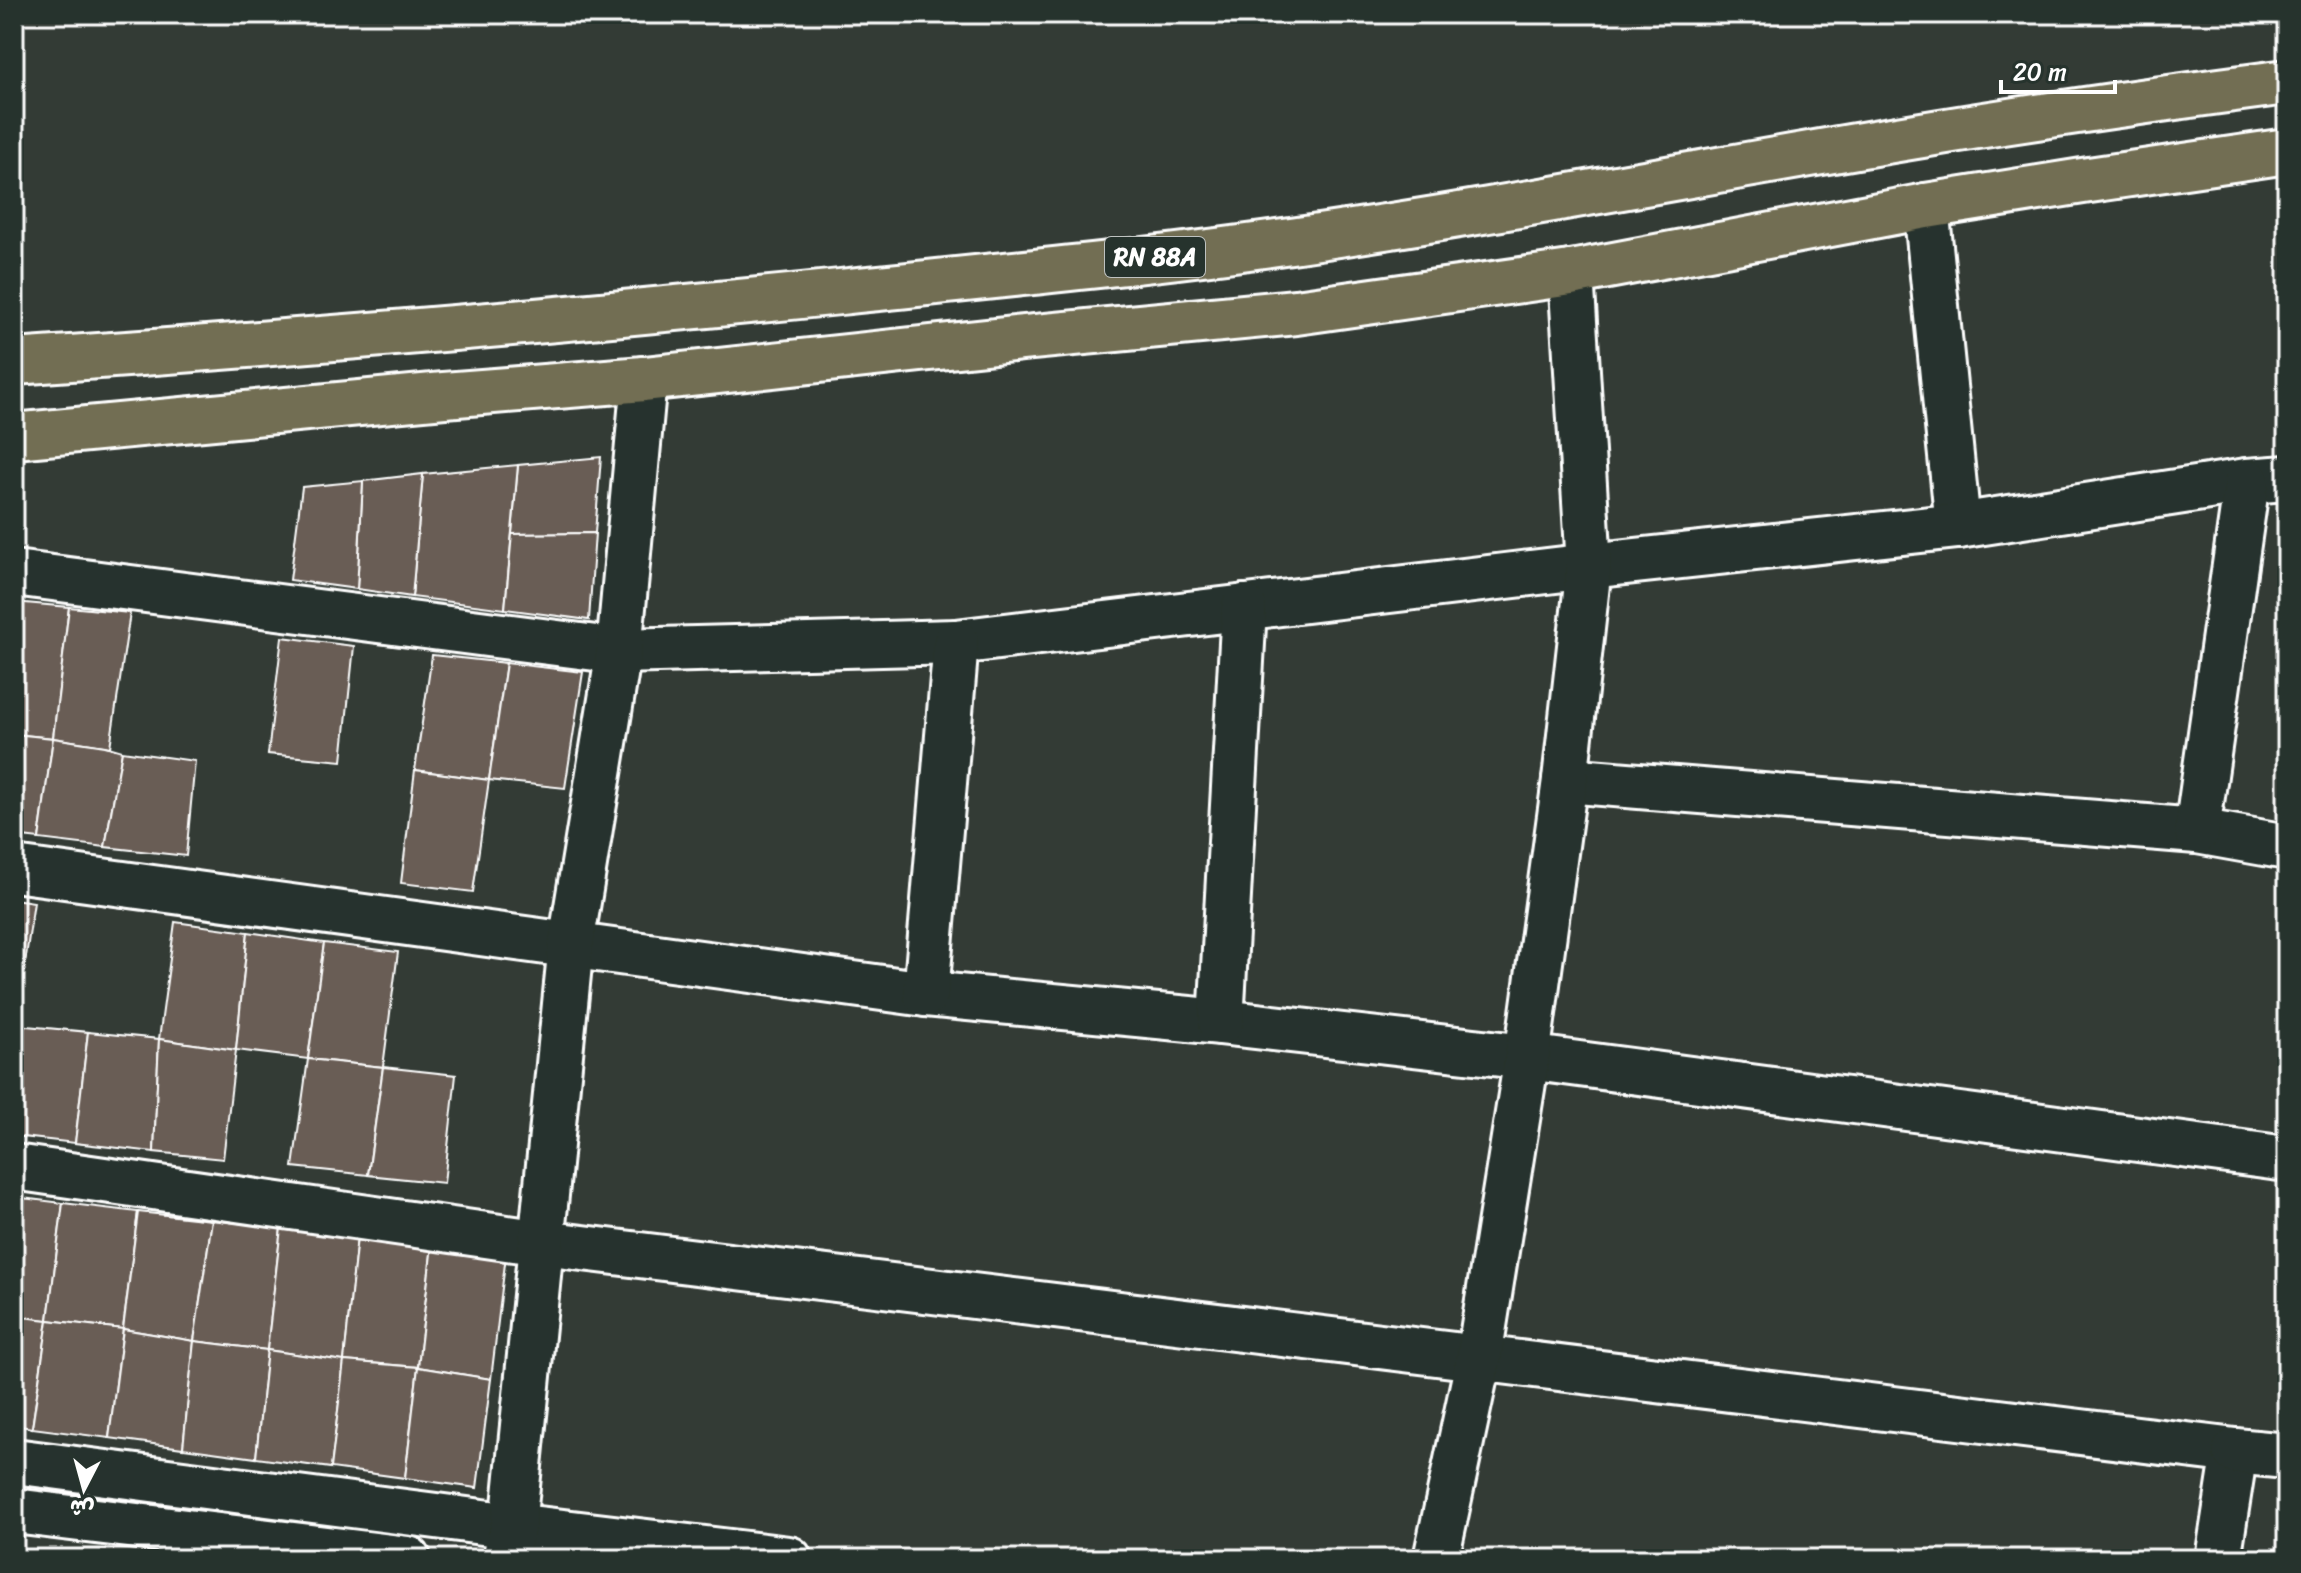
<svg xmlns="http://www.w3.org/2000/svg" width="2301" height="1573" font-family="Sriracha,'Playpen Sans Arabic',sans-serif">
  <style>
    .building { fill: #695d55; stroke: #fff; stroke-width: 2 }
    .lines { fill: none; stroke-linecap: round; stroke-linejoin: round }
    .minor-casing { stroke: #fff; stroke-width: 50 }
    .highway-casing { stroke: #fff; stroke-width: 50 }
    .minor { stroke: #26332d; stroke-width: 44 }
    .highway { stroke: #726e52; stroke-width: 44 }
    .labels { text-anchor: middle; stroke-width: 6; stroke-linejoin: round; paint-order: stroke }
    .shield { fill: #26332d; stroke: #bec2c0; stroke-width: 2 }
    .shield-label { font-size: 24px; font-weight: bold; fill: #fff }
  </style>
  <rect width="100%" height="100%" fill="#333b35"/>
  <filter id="ink" filterUnits="userSpaceOnUse"><feTurbulence type="fractalNoise" baseFrequency=".0125" numOctaves="2"/><feDisplacementMap in="SourceGraphic" scale="16" xChannelSelector="R" yChannelSelector="G"/><feConvolveMatrix kernelMatrix="1 2 1 2 8 2 1 2 1" color-interpolation-filters="sRGB"/></filter>
  <g filter="url(#ink)">
    <g class="building">
      <polygon points="601,457 595,533 512,534 518,465"/>
      <polygon points="518,465 505,609 412,597 423,474"/>
      <polygon points="423,474 412,597 357,589 363,481"/>
      <polygon points="363,481 357,589 290,580 302,487"/>
      <polygon points="595,533 589,620 505,609 512,534"/>
      <polygon points="14,602 69,607 53,738 14,734"/>
      <polygon points="69,607 130,613 110,747 53,738"/>
      <polygon points="282,637 354,646 342,761 268,754"/>
      <polygon points="432,655 506,663 489,780 415,770"/>
      <polygon points="506,663 583,672 565,788 489,780"/>
      <polygon points="14,734 53,738 39,839 14,836"/>
      <polygon points="53,738 105,746 122,751 105,847 39,839"/>
      <polygon points="122,751 195,761 186,856 105,847"/>
      <polygon points="415,770 489,780 473,892 401,883"/>
      <polygon points="14,899 34,902 16,1025 14,1024"/>
      <polygon points="175,922 248,932 236,1050 159,1039"/>
      <polygon points="248,932 324,943 308,1059 236,1050"/>
      <polygon points="324,943 398,952 383,1067 308,1059"/>
      <polygon points="16,1025 88,1032 75,1143 14,1136 14,1049"/>
      <polygon points="88,1032 159,1039 154,1152 75,1143"/>
      <polygon points="159,1039 236,1050 223,1159 154,1152"/>
      <polygon points="308,1059 383,1067 368,1175 293,1167"/>
      <polygon points="383,1067 456,1075 444,1183 368,1175"/>
      <polygon points="14,1197 63,1203 48,1320 14,1316"/>
      <polygon points="63,1203 138,1212 123,1329 48,1320"/>
      <polygon points="138,1212 212,1220 194,1341 123,1329"/>
      <polygon points="212,1220 281,1228 267,1350 194,1341"/>
      <polygon points="281,1228 357,1237 344,1361 267,1350"/>
      <polygon points="357,1237 432,1245 418,1367 344,1361"/>
      <polygon points="432,1245 506,1255 491,1379 418,1367"/>
      <polygon points="14,1316 48,1320 32,1428 14,1425"/>
      <polygon points="48,1320 123,1329 109,1438 32,1428"/>
      <polygon points="123,1329 194,1341 183,1448 109,1438"/>
      <polygon points="194,1341 267,1350 256,1458 183,1448"/>
      <polygon points="267,1350 344,1361 331,1468 256,1458"/>
      <polygon points="344,1361 418,1367 405,1478 331,1468"/>
      <polygon points="418,1367 491,1379 477,1488 405,1478"/>
    </g>
    <g class="lines">
      <g class="minor-casing">
        <g id="minor">
          <polyline points="1926,206 1958,526"/>
          <polyline points="14,573 619,651 956,642 1589,566 1958,526 2247,481 2287,478"/>
          <polyline points="1565,780 2197,831 2287,847"/>
          <polyline points="2197,831 2247,481"/>
          <polyline points="14,869 926,994 1221,1022 1527,1057 2287,1159"/>
          <polyline points="926,994 956,642"/>
          <polyline points="1221,1022 1244,607"/>
          <polyline points="14,1167 542,1243 2235,1451 2218,1559"/>
          <polyline points="2235,1451 2287,1456"/>
          <polyline points="14,1461 513,1526 789,1559"/>
          <polyline points="14,1511 408,1559"/>
          <polyline points="505,1559 513,1526 571,944 619,651 644,379"/>
          <polyline points="1436,1559 1479,1357 1527,1057 1565,780 1589,566 1571,273"/>
        </g>
      </g>
      <g class="highway-casing">
        <g id="highway">
          <path d="M14 362C290 343 565 320 840 292 993 276 1146 262 1298 240 1507 210 1714 169 1922 135 2044 115 2165 98 2287 82"/>
          <polyline points="14,436 444,395 644,379 1023,338 1296,312 1571,273 1926,206 2089,180 2287,151"/>
        </g>
      </g>
      <use href="#minor" class="minor"/>
      <use href="#highway" class="highway"/>
    </g>
  </g>
  <g class="labels">
    <rect class="shield" x="1105" y="237" width="100" height="40" rx="6"/>
    <g class="shield-label">
      <text x="1155" y="265">RN 88A</text>
    </g>
  </g>
  <rect width="2301" height="1573" fill="none" stroke="#26332d" stroke-width="48"/>
  <rect x="24" y="24" width="2253" height="1525" fill="none" stroke="#fff" stroke-width="3" filter="url(#ink)"/>
  <g transform="translate(84 1489) rotate(186)" stroke="#26332d" stroke-width="6" paint-order="stroke">
  <path d="M0-6L14 30L0 20L-14 30Z" fill="#ffffff"/>
  <text y="-12" font-size="22" font-weight="bold" text-anchor="middle" fill="#ffffff">ش</text>
  </g>
  <path d="M2001 80v12h114v-12" fill="none" stroke="#ffffff" stroke-width="4"/>
  <text x="2013" y="80" font-size="24" fill="#ffffff" stroke="#26332d" stroke-width="6" paint-order="stroke">20 m</text>
</svg>
